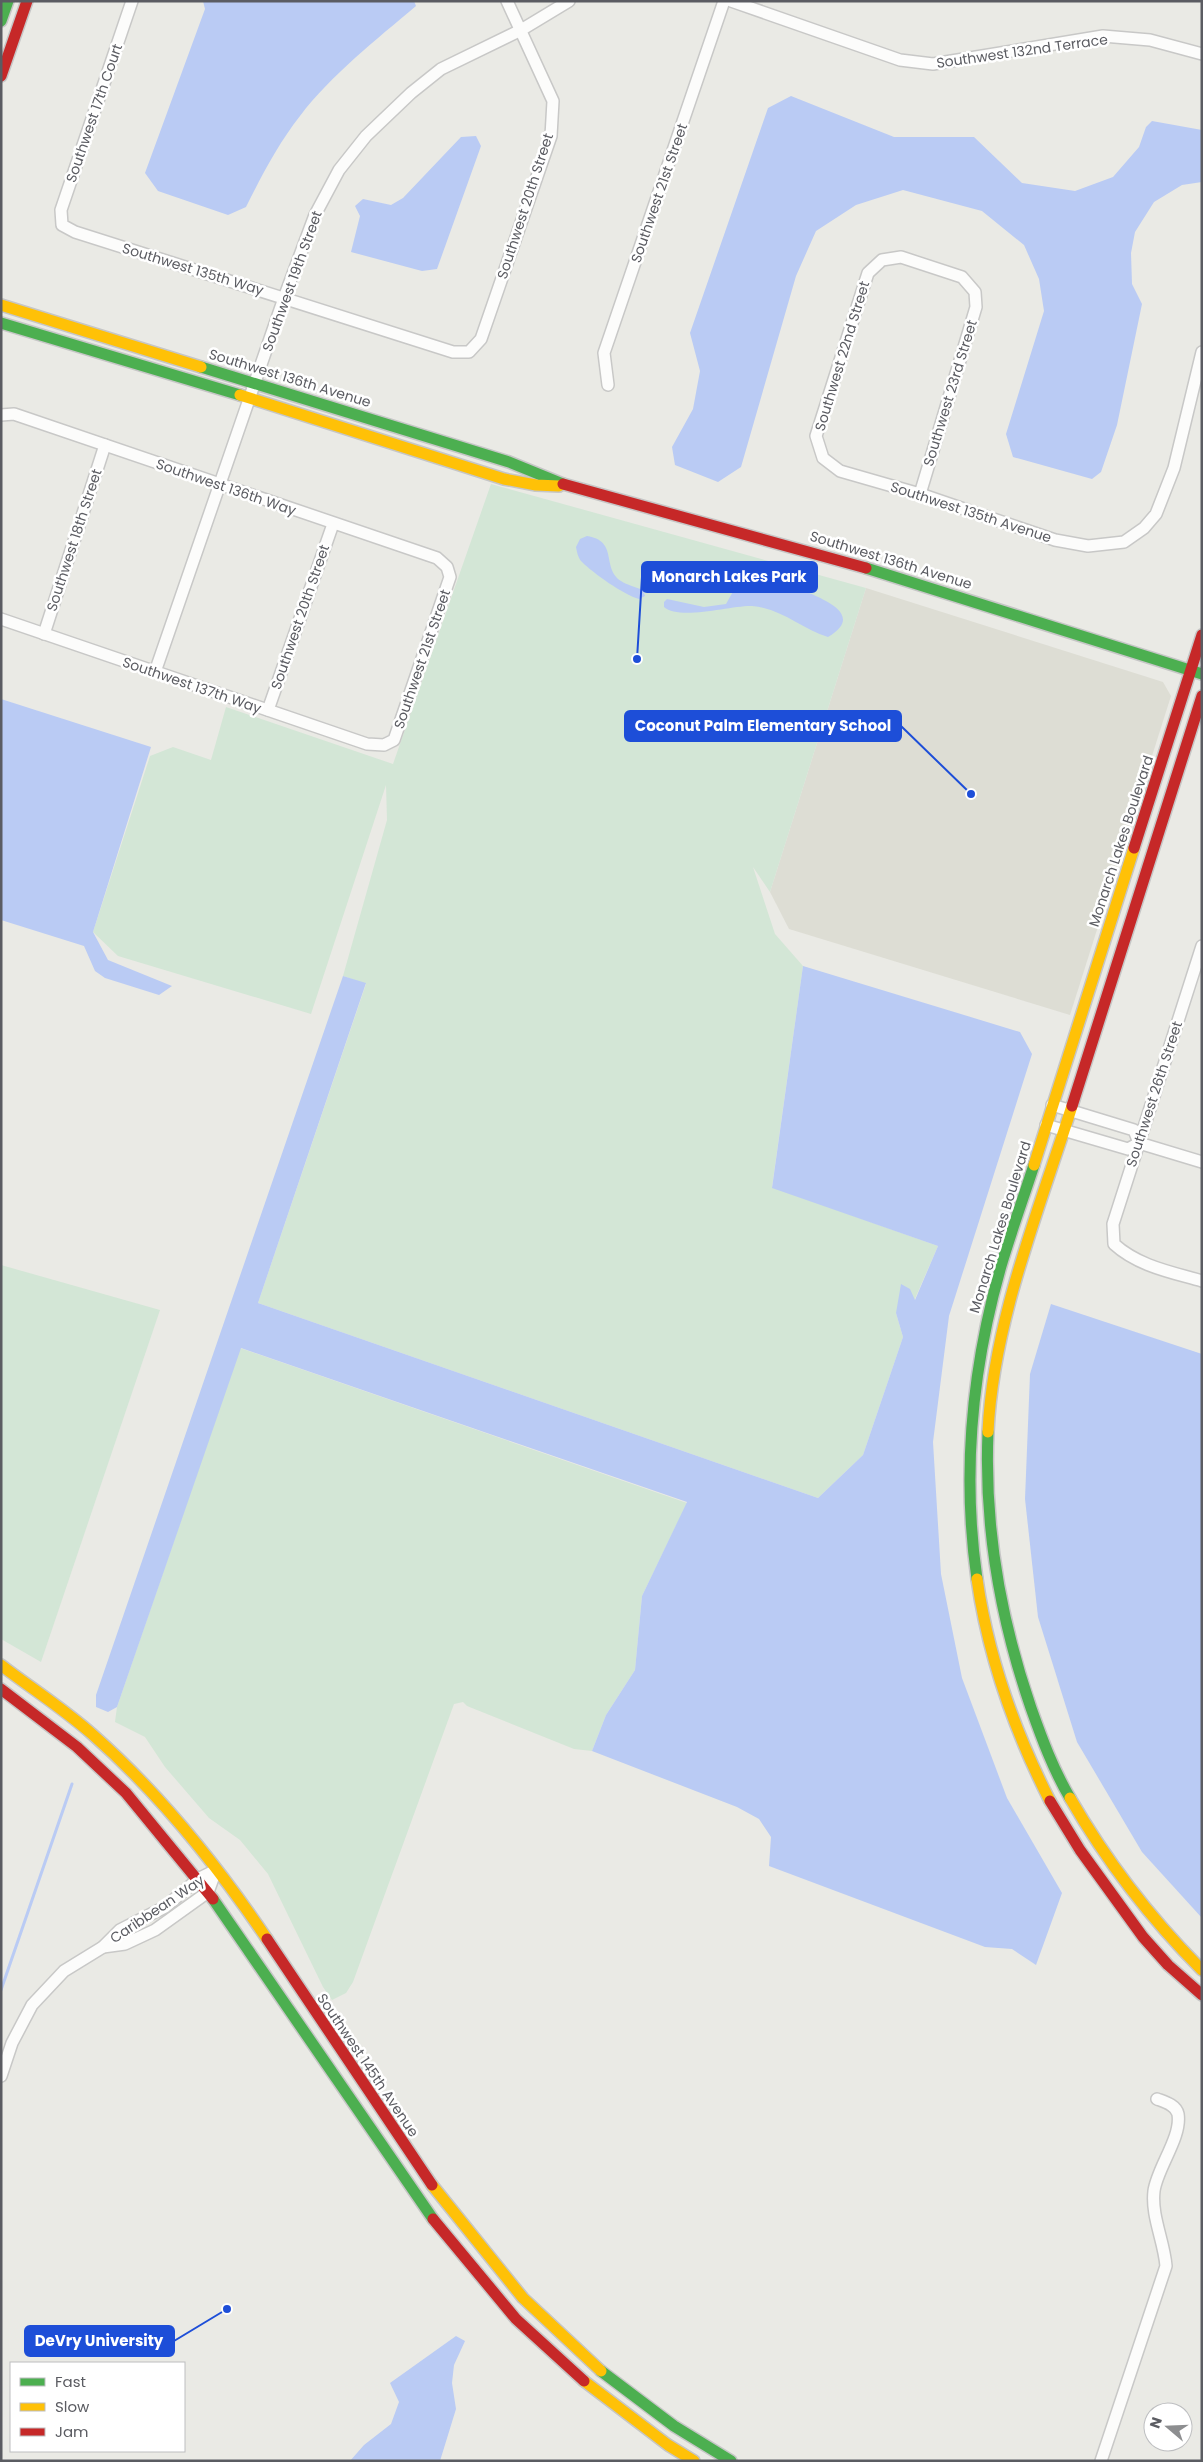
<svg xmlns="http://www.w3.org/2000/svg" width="1203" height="2462" font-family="Poppins,sans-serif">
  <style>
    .education { fill: #ddddd4 }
    .green { fill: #d3e6d6 }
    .water { fill: #bacbf4 }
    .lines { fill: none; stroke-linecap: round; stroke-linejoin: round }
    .stream { stroke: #bacbf4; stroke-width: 3 }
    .street-casing { stroke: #c8c8c7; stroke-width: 14 }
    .fast-casing { stroke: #c6c6c6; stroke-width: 14 }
    .slow-casing { stroke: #c6c6c6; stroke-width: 14 }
    .jam-casing { stroke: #c6c6c6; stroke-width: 14 }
    .street { stroke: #fcfcfb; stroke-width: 11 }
    .fast { stroke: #4caf50; stroke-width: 11 }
    .slow { stroke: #ffc107; stroke-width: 11 }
    .jam { stroke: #c62828; stroke-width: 11 }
    .labels { text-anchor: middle; stroke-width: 5; stroke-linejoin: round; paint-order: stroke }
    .street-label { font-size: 14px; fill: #5b5c62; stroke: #fff }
    .leader { fill: none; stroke: #1d4ed8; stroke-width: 2 }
    .callout-dot { fill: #1d4ed8; stroke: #fff; stroke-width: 2 }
    .callout { fill: #1d4ed8; stroke: #1d4ed8; stroke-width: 2 }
    .callout-label { font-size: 15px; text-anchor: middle; font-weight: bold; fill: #fff }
  </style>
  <rect width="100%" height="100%" fill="#eaeae5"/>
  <polygon class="education" points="866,588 1163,682 1171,696 1070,1015 789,929 770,892"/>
  <g class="green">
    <polygon points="491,484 866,588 770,892 753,867 775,934 803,966 772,1187 938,1246 914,1301 896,1313 903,1337 863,1455 818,1498 258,1303 366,984 343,976 387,820 386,785 311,1014 118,956 93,932 150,756 173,747 211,760 226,707 393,764"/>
    <polygon points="1,1265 160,1310 41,1662 1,1639"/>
    <polygon points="240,1348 687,1503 642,1596 635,1670 606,1715 592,1751 574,1749 467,1706 463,1702 454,1704 353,1982 346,1993 332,2000 323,1987 268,1874 240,1840 209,1818 165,1767 145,1737 115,1722 117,1707"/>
  </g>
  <g class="water">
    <path d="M203 1H414L416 6C377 39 331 75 300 116 278 144 262 175 246 207L228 215 158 191 145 173 205 9Z"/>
    <polygon points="791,96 894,137 974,137 1022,183 1075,191 1113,177 1139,147 1146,127 1152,121 1202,130 1202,182 1182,185 1154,202 1135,232 1131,253 1132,284 1142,304 1117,425 1101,472 1092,479 1013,457 1006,434 1044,311 1039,279 1024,245 982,211 903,190 856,205 816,231 796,276 741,467 718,482 675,465 672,447 693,409 700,371 690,333 768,108"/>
    <polygon points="476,136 481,146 437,269 422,271 351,252 360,216 355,206 363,199 391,205 403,198 461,137"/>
    <path d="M587 536C619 541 601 568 621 581 627 585 636 587 643 590L645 596 639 599C624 595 593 573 582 562 578 558 577 552 576 547L580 539Z"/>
    <path d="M747 564 803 576 800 589C820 598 867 614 828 637 802 629 781 608 752 606 732 605 680 621 664 607V602L667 599 704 607 726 604 735 588 743 581 742 570Z"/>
    <polygon points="1,699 151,747 93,932 108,960 172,986 159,995 105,978 95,971 84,946 1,920"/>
    <polygon points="803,966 1020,1032 1032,1054 949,1316 933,1442 941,1574 962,1678 1007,1798 1062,1893 1036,1965 1012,1949 985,1947 769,1866 771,1837 759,1819 737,1807 592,1751 606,1715 635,1670 642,1596 687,1502 241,1348 117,1707 108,1712 96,1707 96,1695 343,976 366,983 258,1303 818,1498 863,1455 903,1337 896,1313 901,1284 910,1289 915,1300 938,1246 772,1188"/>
    <polygon points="1051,1304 1202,1354 1202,1918 1142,1852 1077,1742 1038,1617 1025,1499 1030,1374"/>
    <polygon points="456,2336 465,2341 454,2365 452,2383 456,2409 440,2461 350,2461 364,2445 391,2424 399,2402 390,2383"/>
  </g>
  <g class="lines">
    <polyline class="stream" points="1,1990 72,1784"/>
    <g class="street-casing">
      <g id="street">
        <polyline points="132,1 61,210 62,225 75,232 453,352 469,352 481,339 551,136 553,101 507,1"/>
        <polyline points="731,1 900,60 933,64 1103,36 1150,40 1202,54"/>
        <polyline points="608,385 604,353 724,1"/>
        <polyline points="1,415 14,414 437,558 447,567 450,577 394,740 384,745 367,744 1,619"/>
        <polyline points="920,494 976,307 975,292 962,277 901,257 882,260 868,273 816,436 823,458 840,471 920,494 1055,540 1088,546 1124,542 1144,528 1156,514 1174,468 1202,352"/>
        <polyline points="44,634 105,445"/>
        <polyline points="155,672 284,298 315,215 339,170 366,136 411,93 441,69 521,30 569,1"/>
        <polyline points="268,710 333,524"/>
        <path d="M1202 946 1113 1224 1114 1244C1138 1266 1171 1272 1202 1281"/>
        <polyline points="1052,1105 1134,1130 1139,1143"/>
        <polyline points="1046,1125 1128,1149 1139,1143 1202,1162"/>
        <polyline points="103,1947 125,1944 155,1930 208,1892 216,1870"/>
        <polyline points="1,2076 12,2043 32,2005 64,1971 103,1947 120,1930 165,1907 198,1879 216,1870"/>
        <path d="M1101 2461 1166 2266C1164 2241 1151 2216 1154 2191 1157 2168 1182 2137 1178 2114 1176 2105 1165 2102 1157 2099"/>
      </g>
    </g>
    <g class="fast-casing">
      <g id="fast">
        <polyline points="1,21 8,1"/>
        <polyline points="1,323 240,395"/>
        <polyline points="201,367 509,462 563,484"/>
        <polyline points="866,568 1202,674"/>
        <path d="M988 1432C984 1527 1000 1618 1031 1708 1042 1739 1053 1769 1070 1798"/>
        <path d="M977 1579C962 1475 972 1368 1001 1266 1011 1232 1023 1199 1034 1165"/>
        <polyline points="213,1899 433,2219"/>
        <polyline points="601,2371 674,2426 731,2461"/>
      </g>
    </g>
    <g class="slow-casing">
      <g id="slow">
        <polyline points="1,305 201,367"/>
        <polyline points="240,395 504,479 536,485 559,486"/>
        <polyline points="1034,1165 1134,848"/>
        <path d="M988 1432C993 1322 1039 1210 1072 1106"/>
        <path d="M977 1579C988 1656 1015 1732 1050 1801"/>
        <path d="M1 1665C31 1688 64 1709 92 1734 159 1793 217 1865 267 1939"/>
        <path d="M1070 1798C1107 1862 1150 1918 1202 1970"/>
        <polyline points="432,2185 523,2298 601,2371"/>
        <polyline points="584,2381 668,2445 694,2461"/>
      </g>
    </g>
    <g class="jam-casing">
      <g id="jam">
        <polyline points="1,76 27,1"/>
        <polyline points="563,484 866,568"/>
        <polyline points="1134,848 1202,635"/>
        <polyline points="1072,1106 1202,696"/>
        <polyline points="1,1689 77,1747 126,1793 213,1899"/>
        <polyline points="1050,1801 1080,1850 1143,1937 1168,1965 1202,1995"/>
        <polyline points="267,1939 432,2185"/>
        <polyline points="433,2219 516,2319 584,2381"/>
      </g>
    </g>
    <use href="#street" class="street"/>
    <use href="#fast" class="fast"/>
    <use href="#slow" class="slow"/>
    <use href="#jam" class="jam"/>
  </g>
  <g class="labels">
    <g class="street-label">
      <text transform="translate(1022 51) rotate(-8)" y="5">Southwest 132nd Terrace</text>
      <text transform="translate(94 113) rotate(-71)" y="5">Southwest 17th Court</text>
      <text transform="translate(659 193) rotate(-71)" y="5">Southwest 21st Street</text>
      <text transform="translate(525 206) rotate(-72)" y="5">Southwest 20th Street</text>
      <text transform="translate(193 269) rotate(17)" y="5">Southwest 135th Way</text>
      <text transform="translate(292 281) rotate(-70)" y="5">Southwest 19th Street</text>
      <text transform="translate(842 356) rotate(-73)" y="5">Southwest 22nd Street</text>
      <text transform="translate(290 378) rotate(17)" y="5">Southwest 136th Avenue</text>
      <text transform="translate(950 393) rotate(-73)" y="5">Southwest 23rd Street</text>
      <text transform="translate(226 487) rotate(19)" y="5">Southwest 136th Way</text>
      <text transform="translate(971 512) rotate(18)" y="5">Southwest 135th Avenue</text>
      <text transform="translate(74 540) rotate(-72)" y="5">Southwest 18th Street</text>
      <text transform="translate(891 560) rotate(17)" y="5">Southwest 136th Avenue</text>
      <text transform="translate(300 617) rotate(-71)" y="5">Southwest 20th Street</text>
      <text transform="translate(422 659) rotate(-71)" y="5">Southwest 21st Street</text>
      <text transform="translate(192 685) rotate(19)" y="5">Southwest 137th Way</text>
      <text transform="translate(1121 841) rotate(-72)" y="5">Monarch Lakes Boulevard</text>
      <text transform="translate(1154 1094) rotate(-72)" y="5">Southwest 26th Street</text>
      <text transform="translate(1000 1227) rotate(-73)" y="5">Monarch Lakes Boulevard</text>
      <text transform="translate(157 1909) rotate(-34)" y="5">Caribbean Way</text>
      <text transform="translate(368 2065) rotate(56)" y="5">Southwest 145th Avenue</text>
    </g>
  </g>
  <path class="leader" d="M637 659L642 577M971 794L901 726M227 2309L174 2341"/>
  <g class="callout-dot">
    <circle cx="637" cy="659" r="5"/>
    <circle cx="971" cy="794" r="5"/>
    <circle cx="227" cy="2309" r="5"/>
  </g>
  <g class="callout">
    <rect x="642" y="562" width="175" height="30" rx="5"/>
    <rect x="625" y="711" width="276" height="30" rx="5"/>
    <rect x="25" y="2326" width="149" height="30" rx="5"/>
  </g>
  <g class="callout-label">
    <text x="729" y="582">Monarch Lakes Park</text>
    <text x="763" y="731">Coconut Palm Elementary School</text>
    <text x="99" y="2346">DeVry University</text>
  </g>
  <rect width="1203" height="2462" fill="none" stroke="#5b5c62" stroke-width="5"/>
  <rect x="10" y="2362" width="175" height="90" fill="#ffffff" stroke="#bdbec0"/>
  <rect x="20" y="2378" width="25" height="8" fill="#4caf50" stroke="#bdbec0"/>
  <text x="55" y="2387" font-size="15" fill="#5b5c62">Fast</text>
  <rect x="20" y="2403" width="25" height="8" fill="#ffc107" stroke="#bdbec0"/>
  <text x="55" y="2412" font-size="15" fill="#5b5c62">Slow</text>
  <rect x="20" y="2428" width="25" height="8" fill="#c62828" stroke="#bdbec0"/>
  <text x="55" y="2437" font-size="15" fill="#5b5c62">Jam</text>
  <g transform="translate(1168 2427) rotate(289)"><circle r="24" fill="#ffffff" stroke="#bdbec0"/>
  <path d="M0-4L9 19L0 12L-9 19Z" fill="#8d8e90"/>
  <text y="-8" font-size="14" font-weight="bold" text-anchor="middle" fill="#5b5c62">N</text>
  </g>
</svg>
